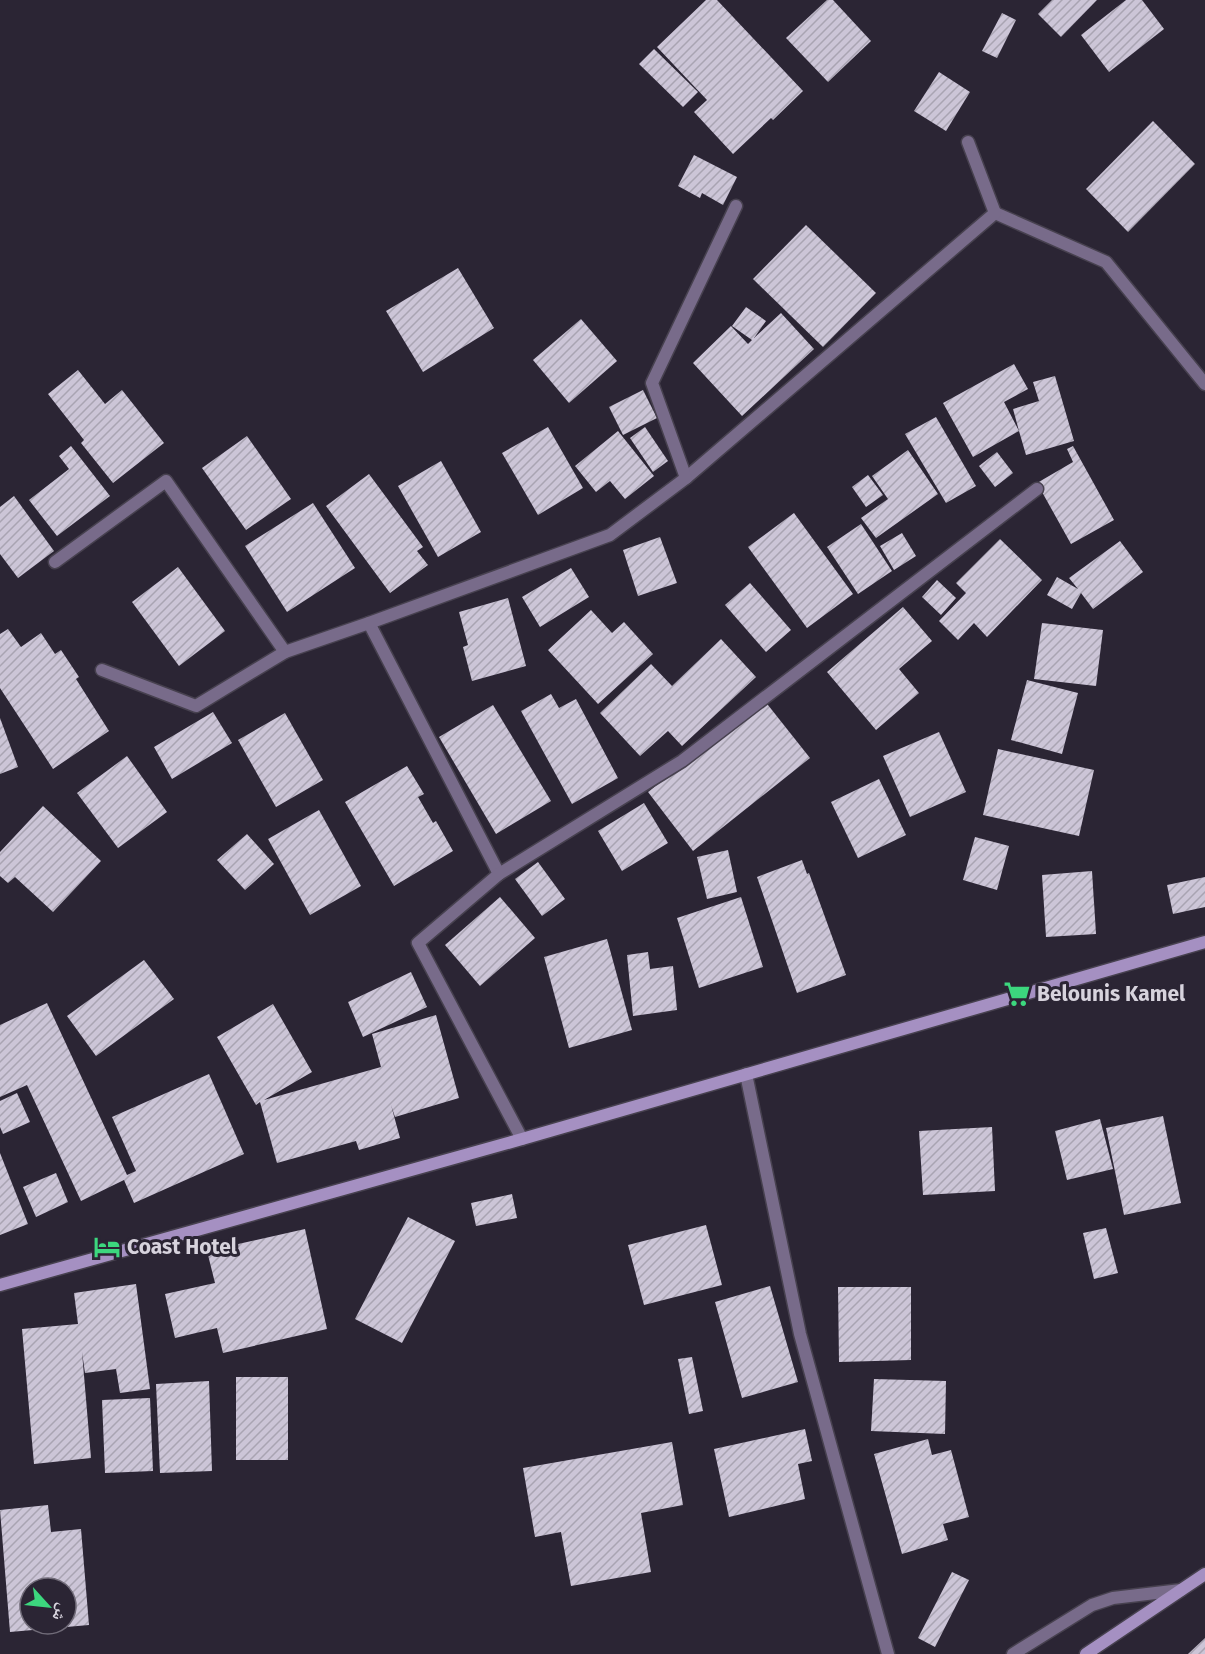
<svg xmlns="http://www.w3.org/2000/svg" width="1205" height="1654" font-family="'Fira Sans','Noto Naskh Arabic',sans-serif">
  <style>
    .building { fill: url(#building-hatch); fill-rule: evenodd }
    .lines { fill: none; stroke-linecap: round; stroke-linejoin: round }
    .street-casing { stroke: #47414f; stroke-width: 15 }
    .secondary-casing { stroke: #47414f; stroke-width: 15 }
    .street { stroke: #786b8a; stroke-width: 12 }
    .secondary { stroke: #a590c2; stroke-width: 12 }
    .labels { text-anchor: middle; stroke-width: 6; stroke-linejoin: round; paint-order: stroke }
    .poi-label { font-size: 21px; font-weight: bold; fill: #d7d3dd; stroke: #2b2534; text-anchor: start }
  </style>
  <defs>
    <pattern id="building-hatch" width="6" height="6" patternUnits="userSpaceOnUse" patternTransform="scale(1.5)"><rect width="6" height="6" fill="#ccc5d7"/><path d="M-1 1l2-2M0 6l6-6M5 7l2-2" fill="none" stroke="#a9a4b2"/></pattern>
  </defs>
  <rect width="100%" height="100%" fill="#2b2534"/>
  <g class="building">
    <polygon points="706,0 717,0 803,91 773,120 771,118 733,154 694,112 707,100 657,47"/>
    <polygon points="827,0 833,0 871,41 828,82 786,38"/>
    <polygon points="1052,0 1097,0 1061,37 1038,14"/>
    <polygon points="1126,0 1142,0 1164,29 1109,72 1081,35"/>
    <polygon points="1002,13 1016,20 997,58 982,51"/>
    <polygon points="654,49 698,92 683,107 639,64"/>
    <polygon points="939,72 970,92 946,131 914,111"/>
    <polygon points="1153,121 1195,164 1128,232 1086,189"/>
    <polygon points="694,155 737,177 723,205 702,193 700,198 678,186"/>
    <polygon points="806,225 876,293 823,347 753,279"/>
    <polygon points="458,268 494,328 423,372 386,311"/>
    <polygon points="746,307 766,321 754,338 781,313 814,349 742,416 693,363 731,326 748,344 752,340 732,326"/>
    <polygon points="581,319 617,361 569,403 533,360"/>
    <polygon points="1014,364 1028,389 1004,402 1019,431 1013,409 1039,401 1033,382 1055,376 1074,441 1026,455 1019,431 973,457 943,403"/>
    <polygon points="78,370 105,404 122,390 164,443 113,483 81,443 84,440 48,394"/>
    <polygon points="643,390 657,418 623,435 609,407"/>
    <polygon points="936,417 976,486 946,503 905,434"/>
    <polygon points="548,427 583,488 538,515 502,453"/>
    <polygon points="645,427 668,461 653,472 630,438"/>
    <polygon points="618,431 654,476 625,499 610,481 596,492 575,466"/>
    <polygon points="247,436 291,499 246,530 202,468"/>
    <polygon points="71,446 110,496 57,536 29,500 69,469 59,456"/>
    <polygon points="1073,446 1114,520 1071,544 1037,483 1073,462 1067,449"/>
    <polygon points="908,450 938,494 876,538 861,518 888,499 872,476"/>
    <polygon points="997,452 1013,473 995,487 979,466"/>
    <polygon points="441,461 481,532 438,557 398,486"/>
    <polygon points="369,474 423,547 417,551 428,565 390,593 326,506"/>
    <polygon points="868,475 883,495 866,507 852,487"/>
    <polygon points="14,496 54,551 18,578 0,554 0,507"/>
    <polygon points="313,503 355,568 287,612 245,546"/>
    <polygon points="794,513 853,594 807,628 748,547"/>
    <polygon points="861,524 892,571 858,594 827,547"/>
    <polygon points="902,533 916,556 894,570 880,546"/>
    <polygon points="660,537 677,583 638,596 623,550"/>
    <polygon points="1000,539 1042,580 987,637 974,623 958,640 939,621 966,593 956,583"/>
    <polygon points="1120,541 1143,572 1093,609 1081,593 1072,609 1047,595 1057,577 1078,589 1069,578"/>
    <polygon points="178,567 225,631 179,666 132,602"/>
    <polygon points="571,568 589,597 540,627 522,597"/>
    <polygon points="937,580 956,598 941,615 922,597"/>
    <polygon points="750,583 791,630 766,652 725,605"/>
    <polygon points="508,598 526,666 472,681 463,647 468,645 459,612"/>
    <polygon points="903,607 932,641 899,669 919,693 876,730 827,672"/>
    <polygon points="591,610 612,633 624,622 653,654 598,704 548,650"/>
    <polygon points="1042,623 1103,630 1096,686 1034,679"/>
    <polygon points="8,629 21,647 41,633 55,654 61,650 79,677 76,679 109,731 53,769 0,688 0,634"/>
    <polygon points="721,639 756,677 682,746 668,731 640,756 600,713 651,664 672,686"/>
    <polygon points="1027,680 1078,693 1062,754 1011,740"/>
    <polygon points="551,694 559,708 576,699 618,778 572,804 521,711"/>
    <polygon points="764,700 810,758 693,851 648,792"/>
    <polygon points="493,705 551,801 496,834 439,737"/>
    <polygon points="213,712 232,743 172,779 154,747"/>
    <polygon points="285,713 323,780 276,807 238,740"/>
    <polygon points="0,718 18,767 0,774"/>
    <polygon points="939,732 966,792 910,817 883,756"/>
    <polygon points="998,749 1094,770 1079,836 983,815"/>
    <polygon points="127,756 167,812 118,848 77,793"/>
    <polygon points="407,766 424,794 418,797 433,823 436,821 453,851 394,886 345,802"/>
    <polygon points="879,779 906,835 858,858 831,802"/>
    <polygon points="644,803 668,843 622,871 598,831"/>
    <polygon points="43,806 101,861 53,912 15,877 8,883 0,876 0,852"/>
    <polygon points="319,810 361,886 310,915 268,839"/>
    <polygon points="247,834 274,864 245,890 217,860"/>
    <polygon points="975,837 1009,846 997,890 963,880"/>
    <polygon points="728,850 737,892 707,899 697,857"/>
    <polygon points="802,860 807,874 809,873 846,975 797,993 757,877"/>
    <polygon points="538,862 565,899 542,916 515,879"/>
    <polygon points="1092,871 1096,934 1046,937 1042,875"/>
    <polygon points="1205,877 1205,907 1173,914 1167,885"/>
    <polygon points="500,897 535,938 480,986 445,945"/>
    <polygon points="741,897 763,967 699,988 677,918"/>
    <polygon points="607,939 632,1030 569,1048 544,957"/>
    <polygon points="648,952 650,969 673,966 677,1010 633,1016 627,955"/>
    <polygon points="144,960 174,999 96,1056 67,1016"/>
    <polygon points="411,972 427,1007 363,1037 348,1002"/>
    <polygon points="47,1003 127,1175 136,1171 112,1117 209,1074 244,1154 134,1203 124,1180 81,1201 27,1085 0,1097 0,1025"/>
    <polygon points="273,1004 312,1072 264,1100 381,1067 372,1034 436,1015 459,1098 395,1117 391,1105 400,1138 359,1150 356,1141 277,1163 260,1102 256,1105 217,1037"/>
    <polygon points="17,1093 30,1122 3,1134 0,1127 0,1101"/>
    <polygon points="1163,1116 1181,1203 1124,1215 1106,1128"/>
    <polygon points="1100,1119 1113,1169 1067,1180 1055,1131"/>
    <polygon points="992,1127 995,1191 923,1195 919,1131"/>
    <polygon points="0,1153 28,1224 0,1235"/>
    <polygon points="56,1173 68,1202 36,1217 23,1187"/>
    <polygon points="512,1194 517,1218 476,1226 471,1203"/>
    <polygon points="408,1217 455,1241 402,1343 355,1319"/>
    <polygon points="706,1225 722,1285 644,1305 628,1245"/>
    <polygon points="1106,1228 1118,1273 1094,1279 1083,1233"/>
    <polygon points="305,1229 327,1329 223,1353 217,1328 175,1338 165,1294 215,1283 207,1251"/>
    <polygon points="136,1284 150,1389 120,1393 116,1369 85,1373 82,1352 91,1458 34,1464 22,1329 78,1324 74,1293"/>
    <polygon points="770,1286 798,1382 742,1398 715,1302"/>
    <polygon points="838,1287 911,1287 911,1360 839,1362"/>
    <polygon points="692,1357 703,1411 689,1414 678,1359"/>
    <rect x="236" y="1377" width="52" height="83"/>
    <polygon points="874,1379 946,1381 945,1434 871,1431"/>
    <polygon points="209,1381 212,1471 160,1473 156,1384"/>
    <polygon points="150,1398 153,1471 105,1473 102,1400"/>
    <polygon points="805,1429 812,1461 798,1464 805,1499 729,1517 714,1449"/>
    <polygon points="928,1439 932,1455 951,1450 969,1517 943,1524 948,1540 902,1554 874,1454"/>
    <polygon points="672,1442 683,1505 641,1513 651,1572 571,1586 561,1532 535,1537 523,1468"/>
    <path d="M48 1505 51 1532 81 1529 89 1625 10 1632 0 1510ZM30 1588H66V1624H30Z"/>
    <polygon points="952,1572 969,1580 935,1647 918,1638"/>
    <polygon points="1205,1638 1205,1654 1188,1654"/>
  </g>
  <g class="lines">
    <g class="street-casing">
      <g id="street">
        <polyline points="995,213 1106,262 1205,384"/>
        <polyline points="686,478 995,213 968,142"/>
        <polyline points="55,562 166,481 285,652"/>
        <polyline points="369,623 499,874"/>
        <polyline points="102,670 196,706 285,652 369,623 610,535 686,478 652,383 736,206"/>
        <polyline points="746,1074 800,1334 888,1654"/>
        <polyline points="522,1139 418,943 499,874 682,761 1037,489"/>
        <polyline points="1013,1654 1092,1605 1113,1598 1181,1590"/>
      </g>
    </g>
    <g class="secondary-casing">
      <g id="secondary">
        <polyline points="0,1285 522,1139 1205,942"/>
        <polyline points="1086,1654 1205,1574"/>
      </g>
    </g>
    <use href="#street" class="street"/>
    <use href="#secondary" class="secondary"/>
  </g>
  <defs>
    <g id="supermarket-bare" transform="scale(2.07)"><path d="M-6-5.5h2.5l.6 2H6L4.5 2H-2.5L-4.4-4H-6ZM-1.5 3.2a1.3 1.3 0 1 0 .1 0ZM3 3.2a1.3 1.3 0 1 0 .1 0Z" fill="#3cd77e" stroke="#2b2534" stroke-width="2.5" paint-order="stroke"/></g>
    <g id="hotel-bare" transform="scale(2.07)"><path d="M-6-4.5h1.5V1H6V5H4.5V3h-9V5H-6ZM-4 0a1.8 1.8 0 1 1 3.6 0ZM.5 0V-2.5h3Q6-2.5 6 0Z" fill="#3cd77e" stroke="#2b2534" stroke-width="2.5" paint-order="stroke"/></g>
  </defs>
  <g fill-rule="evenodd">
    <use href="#supermarket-bare" x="1017" y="994"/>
    <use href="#hotel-bare" x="107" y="1247"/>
  </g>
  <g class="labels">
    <g class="poi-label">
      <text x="1037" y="1001">Belounis Kamel</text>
      <text x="127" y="1254">Coast Hotel</text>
    </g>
  </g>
  <g transform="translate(48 1606) rotate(117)"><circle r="28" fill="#2b2534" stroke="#706b78" stroke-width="1.5"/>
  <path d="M0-4.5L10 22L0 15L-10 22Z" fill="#3cd77e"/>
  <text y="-9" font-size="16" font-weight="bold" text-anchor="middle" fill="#d7d3dd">ش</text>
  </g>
</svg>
